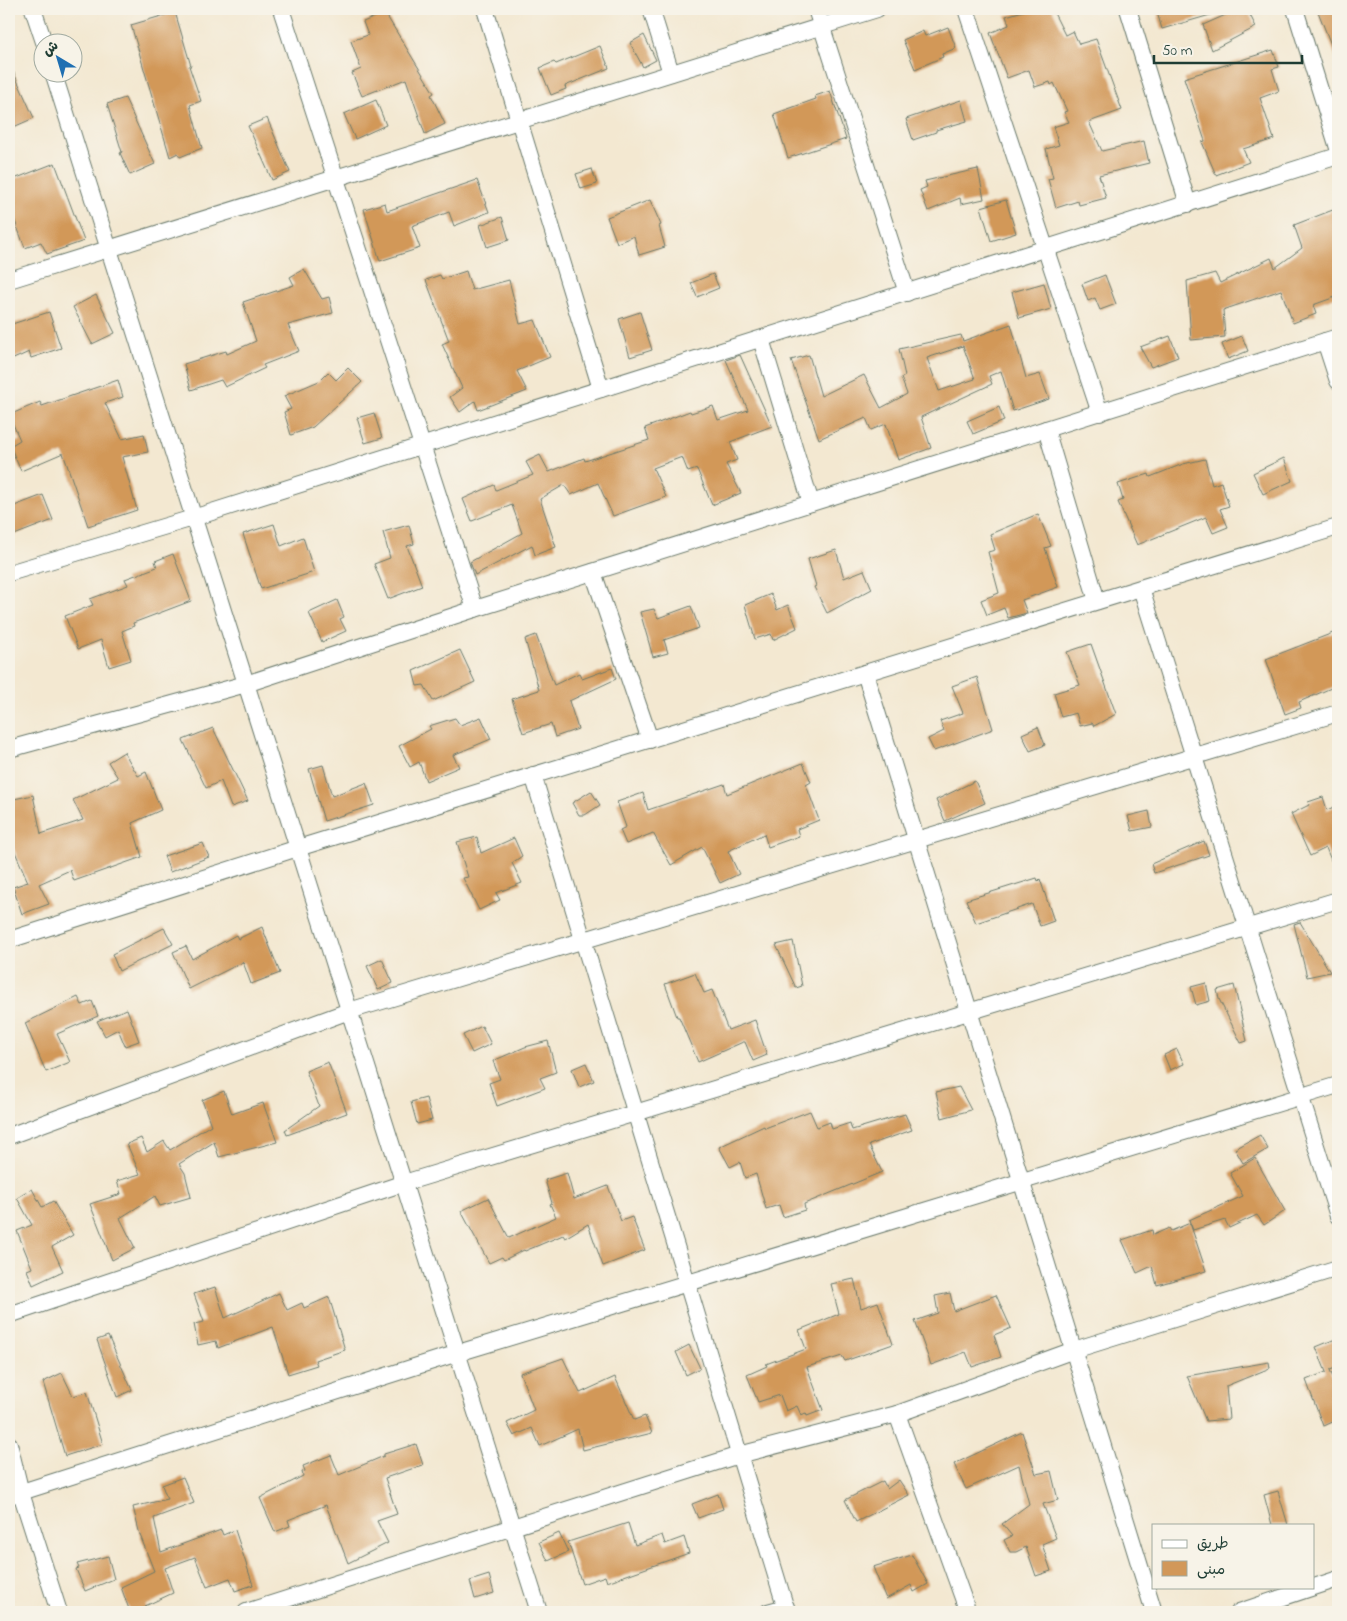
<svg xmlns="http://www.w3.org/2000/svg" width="1347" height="1621" font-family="'Indie Flower','Playpen Sans Arabic',sans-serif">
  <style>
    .building { fill: #d29859; fill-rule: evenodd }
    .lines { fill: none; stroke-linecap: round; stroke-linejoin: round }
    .street-casing { stroke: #69796b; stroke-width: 18 }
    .street { stroke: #fff; stroke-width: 16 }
  </style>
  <rect width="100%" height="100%" fill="#f7f3e8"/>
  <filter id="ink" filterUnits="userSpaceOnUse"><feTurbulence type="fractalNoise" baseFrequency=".02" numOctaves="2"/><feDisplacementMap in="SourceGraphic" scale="10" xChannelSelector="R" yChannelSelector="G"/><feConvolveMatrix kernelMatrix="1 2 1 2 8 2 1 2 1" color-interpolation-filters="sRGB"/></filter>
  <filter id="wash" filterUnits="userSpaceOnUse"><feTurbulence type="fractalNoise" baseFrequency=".0096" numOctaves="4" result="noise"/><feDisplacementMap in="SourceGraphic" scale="20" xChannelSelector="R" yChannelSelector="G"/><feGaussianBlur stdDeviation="1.12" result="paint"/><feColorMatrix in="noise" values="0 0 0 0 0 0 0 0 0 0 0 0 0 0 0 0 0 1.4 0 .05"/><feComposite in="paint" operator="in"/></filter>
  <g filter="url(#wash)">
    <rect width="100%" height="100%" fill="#f3e8d1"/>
    <g id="blocks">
      <g class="building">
        <polygon points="1030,9 1052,9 1065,35 1073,31 1079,44 1096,39 1122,110 1089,122 1102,151 1144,141 1149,163 1099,175 1106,198 1079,205 1078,201 1056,208 1048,179 1053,178 1046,149 1059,145 1053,127 1069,122 1064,112 1067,111 1054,83 1051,85 1050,82 1035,87 1029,70 1007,78 990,33 1009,25 1006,16"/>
        <polygon points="1156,9 1216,9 1217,13 1162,29"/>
        <polygon points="1239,9 1247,9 1256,27 1212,50 1203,25"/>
        <polygon points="1317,9 1338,9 1338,60 1337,60"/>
        <polygon points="175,12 191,66 189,66 201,101 190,105 202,148 180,157 178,153 170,157 131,25"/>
        <polygon points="385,13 434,93 431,95 445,124 425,134 406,79 362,96 352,73 361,69 351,41 368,35 363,22"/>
        <polygon points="948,27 956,48 942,54 943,57 915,69 903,40 923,31 925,36"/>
        <polygon points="644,35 656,60 643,67 630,43"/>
        <polygon points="600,46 609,68 565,86 566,89 551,95 540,68 554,62 556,64"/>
        <polygon points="1273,50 1279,67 1272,69 1279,91 1260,98 1274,139 1243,149 1249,162 1216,175 1202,142 1205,141 1184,78"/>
        <polygon points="9,62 34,118 9,129"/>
        <polygon points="830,91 846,139 788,158 774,114 816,99 815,96"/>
        <polygon points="125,98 155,164 130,175 120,153 122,152 107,104"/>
        <polygon points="376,100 386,125 355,139 344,114"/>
        <polygon points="961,100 967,121 936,130 936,132 913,140 906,119"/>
        <polygon points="267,118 290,172 272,180 248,126"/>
        <polygon points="55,163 84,241 47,254 41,242 25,248 9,205 9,181"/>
        <polygon points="592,169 597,184 581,189 576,174"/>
        <polygon points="978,169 984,199 961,204 960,198 928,211 920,190 927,187 925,181"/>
        <polygon points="477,180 489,212 454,226 449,212 412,226 420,248 380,261 364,209 385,203 387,211"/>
        <polygon points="650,200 661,225 659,226 665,247 639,255 634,236 617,243 607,217"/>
        <polygon points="1006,200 1016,233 991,241 981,207"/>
        <polygon points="1338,208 1338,296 1313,305 1316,314 1293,323 1281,290 1223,310 1225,337 1191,340 1187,281 1215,273 1220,283 1271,258 1275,268 1302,248 1294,225"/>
        <polygon points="502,217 509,240 487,247 480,225"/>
        <polygon points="304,269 322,299 329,297 333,313 288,325 299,351 263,365 265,368 225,387 221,380 191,390 184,364 226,351 227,354 256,341 243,302 294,285 290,277"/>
        <polygon points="466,271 472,290 509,280 520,324 535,320 550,357 517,371 527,391 478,410 475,401 460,412 450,397 462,388 442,344 449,341 426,280 440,275 442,279"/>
        <polygon points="713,274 719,288 697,297 691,283"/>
        <polygon points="1105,275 1116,304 1100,310 1095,298 1088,301 1082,284"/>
        <polygon points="1044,283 1051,309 1019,318 1012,292"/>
        <polygon points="96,295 115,333 92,344 73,307"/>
        <polygon points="49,312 61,348 31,358 29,352 9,361 9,325"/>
        <polygon points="640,312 652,350 630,357 619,319"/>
        <path d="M1011 324 1026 378 1040 374 1049 399 1013 411 1001 371 989 376 992 384 921 417 931 448 898 460 886 424 871 430 866 418 819 439 791 360 809 355 821 396 864 375 881 408 907 394 901 378 905 376 899 349 961 335 963 341ZM963 346 975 379 939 391 927 358Z"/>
        <polygon points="1170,336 1178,357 1151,367 1140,347"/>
        <polygon points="1242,336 1248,351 1228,359 1222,344"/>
        <polygon points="740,355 772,426 730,442 737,460 726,464 741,493 712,505 697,469 688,472 682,457 653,468 666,497 613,516 598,483 571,495 564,485 540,499 556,547 535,555 532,545 475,575 470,562 522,533 512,505 472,521 463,499 494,485 496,490 533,475 526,462 540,455 549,472 584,458 585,461 649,440 645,428 690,411 691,413 713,406 718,420 748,410 726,360"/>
        <polygon points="348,368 362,382 313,427 291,435 284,412 291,409 284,396 319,381 328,372 336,380"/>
        <polygon points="118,380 123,397 105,403 122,439 144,434 148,452 122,457 137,510 88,526 63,453 21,471 10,446 20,440 9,415 40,402 42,406"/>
        <polygon points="999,407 1004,421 973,434 967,421"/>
        <polygon points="374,413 382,438 365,443 357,418"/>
        <polygon points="1284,458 1292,481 1263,494 1253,473"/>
        <polygon points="1205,459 1212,485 1221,482 1229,506 1220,509 1228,527 1213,533 1206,517 1137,545 1118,502 1123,500 1118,484 1149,474 1150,477 1183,464"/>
        <polygon points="43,495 53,520 9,537 9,508"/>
        <polygon points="1038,514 1051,546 1045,548 1058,587 1022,600 1027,613 1008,618 1004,608 987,615 981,600 999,593 988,552 995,550 990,534"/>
        <polygon points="274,524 281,546 303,537 314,572 261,589 243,534"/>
        <polygon points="409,525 414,544 407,546 422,586 388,599 374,564 390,558 383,532"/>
        <polygon points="836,550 844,578 864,570 872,589 827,613 814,587 816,586 808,559"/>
        <polygon points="173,554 191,601 133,623 134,626 122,631 131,660 109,667 101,640 78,649 65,616 93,605 90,599 128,585 125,579 157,567 155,561"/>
        <polygon points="771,594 777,610 788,605 797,628 773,640 771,634 755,639 745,605"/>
        <polygon points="337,600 344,617 340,619 346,631 322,642 309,613"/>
        <polygon points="691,606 699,628 664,640 668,653 653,657 640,612 654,609 658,618"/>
        <polygon points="1338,631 1338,685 1299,702 1301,708 1285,714 1266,659"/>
        <polygon points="536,635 554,685 579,673 582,679 612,668 616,679 569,701 578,729 555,737 551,724 523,733 512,699 539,690 525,639"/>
        <polygon points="1091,644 1116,714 1094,726 1092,723 1080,726 1076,713 1061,717 1054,693 1080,685 1067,652"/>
        <polygon points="460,650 475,682 433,701 424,685 417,686 413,671"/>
        <polygon points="977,677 993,729 934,751 928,739 944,731 940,721 963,713 952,686"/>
        <polygon points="481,717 491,739 453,755 459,767 426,781 419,762 410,767 399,746 431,729 429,726 455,718 460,725"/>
        <polygon points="1038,727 1045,745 1030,751 1022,734"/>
        <polygon points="213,728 248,801 231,807 221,781 206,788 183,740"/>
        <polygon points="124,752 138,776 146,772 161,810 132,823 142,857 74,881 70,870 39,884 49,904 22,914 13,887 28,882 9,838 9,800 33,795 41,834 83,820 73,800 118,778 108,762"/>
        <polygon points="803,763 811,782 806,785 819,820 797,829 799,836 768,847 764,834 728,851 739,874 720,883 702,847 671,865 653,833 626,844 620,830 626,827 617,802 643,793 648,810 724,784 727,794"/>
        <polygon points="323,765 332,796 366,783 374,805 324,821 309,769"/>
        <polygon points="975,781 985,803 945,821 936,800"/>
        <polygon points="591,791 600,805 585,815 579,815 572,803"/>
        <polygon points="1323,797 1327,810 1338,805 1338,877 1326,848 1310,856 1291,814 1309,805 1308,802"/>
        <polygon points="1149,811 1152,827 1132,831 1128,816"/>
        <polygon points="477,837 481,853 514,838 522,856 512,863 522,883 496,893 500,900 479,910 463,878 468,877 457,842"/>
        <polygon points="1204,841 1209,855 1154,873 1151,864"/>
        <polygon points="203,843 209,857 170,872 164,856"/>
        <polygon points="1037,878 1038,881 1040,879 1054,921 1040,926 1032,904 976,923 966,900"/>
        <polygon points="1300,922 1330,972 1307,977 1294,924"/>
        <polygon points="262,927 280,973 251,984 243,962 189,989 173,952 186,946 192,959 236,935 238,939"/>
        <polygon points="164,928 173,944 119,971 112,954"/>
        <polygon points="793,941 802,986 796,988 776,945"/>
        <polygon points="382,959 393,983 378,990 367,966"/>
        <polygon points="695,973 704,993 712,990 728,1030 755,1020 767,1055 753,1061 745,1042 743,1042 698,1062 679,1017 677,1017 665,984"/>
        <polygon points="1206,983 1210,1001 1196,1005 1191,987"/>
        <polygon points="1234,985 1247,1041 1241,1043 1219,999 1217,990"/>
        <polygon points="78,997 82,1005 92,1001 98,1016 57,1034 70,1062 46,1072 25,1023"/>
        <polygon points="127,1009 139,1041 125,1046 118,1029 105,1036 97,1021"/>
        <polygon points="482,1026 491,1044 472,1053 463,1035"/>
        <polygon points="548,1041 556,1072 540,1078 545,1088 497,1106 489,1083 500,1079 493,1061 525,1047"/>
        <polygon points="1177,1049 1184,1064 1170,1070 1164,1055"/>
        <polygon points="328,1062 347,1113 287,1135 285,1130 319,1106 306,1071"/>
        <polygon points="586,1063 594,1081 579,1087 572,1069"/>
        <polygon points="959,1087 971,1110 942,1118 936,1092"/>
        <polygon points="224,1091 232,1114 263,1103 277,1142 219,1157 214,1142 179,1164 185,1173 191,1197 160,1206 155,1196 120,1218 135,1248 112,1260 90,1204 121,1194 117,1181 140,1174 127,1144 141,1138 147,1152 164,1141 170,1150 211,1125 202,1100"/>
        <polygon points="426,1098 432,1120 417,1124 411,1102"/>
        <polygon points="810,1111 817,1127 830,1122 832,1129 850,1123 852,1130 905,1114 912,1130 869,1145 882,1172 804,1204 805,1210 783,1217 779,1205 766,1209 756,1174 745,1178 740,1162 730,1167 719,1147 764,1126 765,1128"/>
        <polygon points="1260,1135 1268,1149 1243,1163 1235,1149"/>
        <polygon points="1255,1158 1285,1211 1264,1225 1257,1215 1229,1228 1225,1220 1193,1230 1189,1220 1243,1196 1230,1173"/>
        <polygon points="567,1173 574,1199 608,1186 621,1221 632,1217 645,1250 603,1266 588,1224 565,1238 563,1235 525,1251 524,1250 504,1260 502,1257 489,1263 461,1211 488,1198 509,1238 556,1217 550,1204 552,1203 545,1180"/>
        <polygon points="32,1189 42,1207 53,1201 73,1235 52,1247 63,1271 33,1285 27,1270 32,1268 17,1231 32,1225 17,1198"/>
        <polygon points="1190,1223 1206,1271 1157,1285 1152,1266 1137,1273 1122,1240 1152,1230 1153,1235 1169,1228 1171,1231"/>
        <polygon points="854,1279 861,1308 878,1302 893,1344 845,1361 842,1356 807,1367 823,1410 807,1416 806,1413 801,1415 797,1406 786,1411 780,1395 758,1402 747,1375 767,1366 766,1364 806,1349 799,1330 839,1314 831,1284"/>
        <polygon points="215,1287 225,1318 279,1293 287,1310 302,1303 304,1308 329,1297 345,1350 315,1360 317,1365 288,1374 273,1327 218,1348 216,1341 198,1345 194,1324 204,1322 194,1294"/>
        <polygon points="950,1293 954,1311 996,1295 1011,1328 994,1335 1001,1357 972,1367 966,1352 931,1365 915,1321 938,1313 935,1296"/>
        <polygon points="108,1336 132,1390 117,1397 97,1340"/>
        <polygon points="1338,1338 1338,1367 1330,1370 1338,1390 1338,1419 1323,1426 1306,1380 1326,1372 1316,1347"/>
        <polygon points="689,1345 700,1368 686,1375 676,1352"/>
        <polygon points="563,1358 580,1393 615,1377 634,1420 645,1416 652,1433 583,1450 578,1429 540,1446 532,1428 514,1436 507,1423 534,1410 520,1373"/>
        <polygon points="1269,1362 1270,1368 1226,1386 1229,1419 1206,1421 1187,1376"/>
        <polygon points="62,1373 73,1396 87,1392 103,1444 65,1456 43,1382"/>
        <polygon points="1022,1432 1036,1474 1051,1471 1058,1500 1043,1504 1056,1538 1042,1544 1051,1571 1036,1576 1026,1547 1016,1552 1010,1552 1004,1540 1012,1536 1002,1524 1029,1504 1019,1465 966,1489 954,1464"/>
        <polygon points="416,1444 423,1465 385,1478 397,1514 377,1521 388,1543 348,1563 326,1505 288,1520 290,1526 275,1532 260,1498 303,1476 302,1472 305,1471 303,1466 331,1455 339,1475 384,1456 384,1454"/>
        <polygon points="183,1477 194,1503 154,1518 161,1552 221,1530 223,1535 235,1530 253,1585 235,1591 230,1578 207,1587 195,1557 165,1568 173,1593 145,1606 148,1612 130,1612 121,1587 154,1571 140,1535 133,1507 167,1499 162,1485"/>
        <polygon points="899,1480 909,1495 856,1522 845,1500 883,1481 887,1489"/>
        <polygon points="1278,1491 1288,1525 1272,1525 1264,1495"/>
        <polygon points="718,1494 723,1509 698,1518 692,1504"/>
        <polygon points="628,1523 635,1545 662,1535 665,1544 684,1537 689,1553 607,1582 605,1576 582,1584 568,1542"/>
        <polygon points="559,1533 568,1552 548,1561 539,1542"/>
        <polygon points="912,1555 928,1584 914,1592 911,1585 886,1599 873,1567"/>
        <polygon points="108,1556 114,1579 85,1591 76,1569 79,1568 77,1564"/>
        <polygon points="489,1575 494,1593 475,1599 470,1581"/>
      </g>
    </g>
  </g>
  <g filter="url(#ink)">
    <use href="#blocks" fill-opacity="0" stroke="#69796b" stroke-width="1"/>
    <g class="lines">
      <g class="street-casing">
        <g id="street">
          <polyline points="33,9 44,42"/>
          <polyline points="281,9 475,609"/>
          <polyline points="485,9 601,389"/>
          <polyline points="651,9 671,73"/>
          <polyline points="816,9 907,293"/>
          <polyline points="966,9 1100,413"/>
          <polyline points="1128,9 1188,204"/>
          <polyline points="1295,9 1338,148"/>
          <polyline points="53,72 539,1612"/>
          <polyline points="9,280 877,9"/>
          <polyline points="761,339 811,503"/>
          <polyline points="1325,341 1338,381"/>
          <polyline points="1046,429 1097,601"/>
          <polyline points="593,572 650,740"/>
          <polyline points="9,573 193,518 1338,156"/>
          <polyline points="1141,588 1338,1216"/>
          <polyline points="865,673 1154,1612"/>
          <polyline points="9,749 246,684 475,609 1338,337"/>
          <polyline points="533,775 787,1612"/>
          <polyline points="9,940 298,848 1338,527"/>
          <polyline points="9,1136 349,1011 1338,713"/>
          <polyline points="9,1315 404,1183 1338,900"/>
          <polyline points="897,1414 968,1612"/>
          <polyline points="9,1444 21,1493 59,1612"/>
          <polyline points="9,1496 458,1353 1338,1085"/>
          <polyline points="246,1612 739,1455 897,1414 1074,1350 1338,1268"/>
          <polyline points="768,1612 786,1607"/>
          <polyline points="1239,1612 1338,1579"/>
        </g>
      </g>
      <use href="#street" class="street"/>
    </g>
  </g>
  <rect width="1347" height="1621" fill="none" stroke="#f7f3e8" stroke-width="30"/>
  <rect x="1152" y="1524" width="162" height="65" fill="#f7f3e8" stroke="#a1aaa0"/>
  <rect x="1162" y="1540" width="25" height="8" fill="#ffffff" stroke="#a1aaa0"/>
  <text x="1197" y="1548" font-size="15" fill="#1f3d34">طريق</text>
  <rect x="1162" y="1561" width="25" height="15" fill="#d29859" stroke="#a1aaa0"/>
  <text x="1197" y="1574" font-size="15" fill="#1f3d34">مبنى</text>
  <g transform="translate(58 58) rotate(322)"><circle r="24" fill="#f7f3e8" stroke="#a1aaa0"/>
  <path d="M0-4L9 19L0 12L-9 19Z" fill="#1f6fb2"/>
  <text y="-8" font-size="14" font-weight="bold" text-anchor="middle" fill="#1f3d34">ش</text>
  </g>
  <path d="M1154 55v8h148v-8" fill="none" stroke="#1f3d34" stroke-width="2.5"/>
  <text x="1162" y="55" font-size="15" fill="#1f3d34" stroke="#f7f3e8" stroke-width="4" paint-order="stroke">50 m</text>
</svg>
